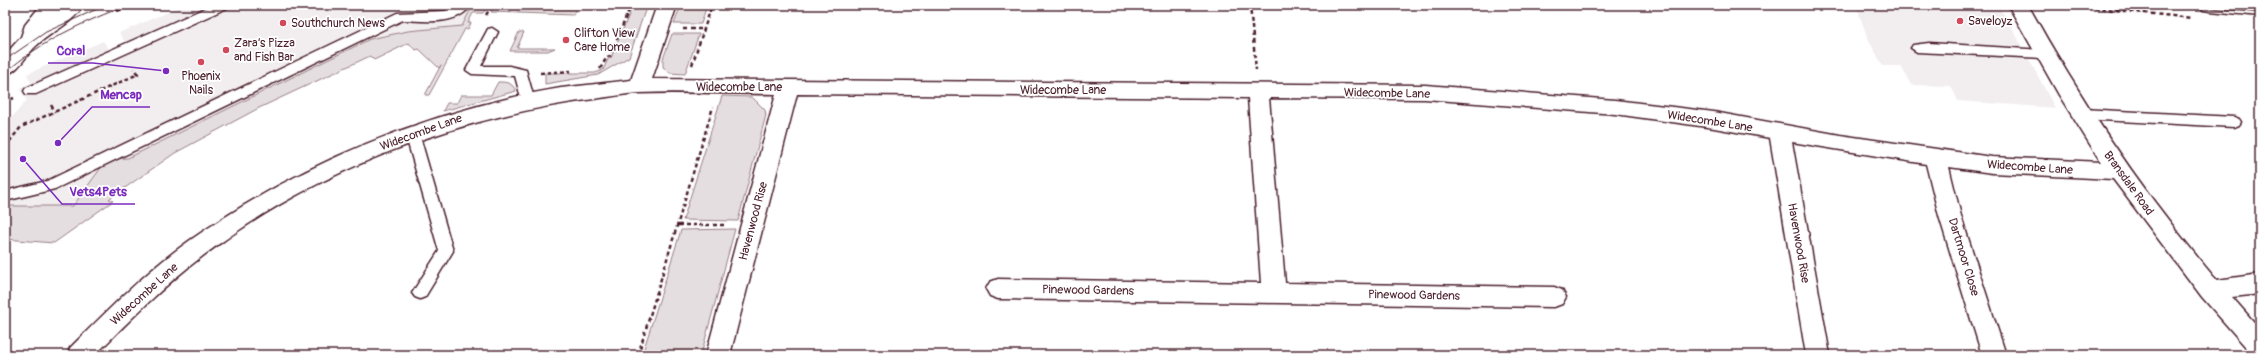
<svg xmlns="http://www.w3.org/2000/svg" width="2265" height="360" font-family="Pangolin,sans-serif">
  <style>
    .built { fill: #f2eeef }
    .green { fill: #e5dee0; stroke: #987e86 }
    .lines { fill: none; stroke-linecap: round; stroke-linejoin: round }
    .service-casing { stroke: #4a1f2b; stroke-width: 3 }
    .minor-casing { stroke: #4a1f2b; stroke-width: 3 }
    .tertiary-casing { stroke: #4a1f2b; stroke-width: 3 }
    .path { stroke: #4a1f2b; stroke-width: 2.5; stroke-dasharray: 4 3; stroke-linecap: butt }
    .service { fill: #fff; fill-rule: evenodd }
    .minor { fill: #fff; fill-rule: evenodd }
    .tertiary { fill: #fff; fill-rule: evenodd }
    .tram { stroke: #4a1f2b; stroke-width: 1 }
    .poi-dot { fill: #d1495b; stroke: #fff; stroke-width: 1.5 }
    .labels { text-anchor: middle; stroke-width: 3.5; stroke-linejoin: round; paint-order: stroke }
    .poi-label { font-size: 12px; fill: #4a1f2b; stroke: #fff; text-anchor: start }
    .street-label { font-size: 12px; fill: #4a1f2b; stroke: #fff }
    .leader { fill: none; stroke: #7b2cbf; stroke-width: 1.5 }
    .callout-dot { fill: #7b2cbf; stroke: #fff; stroke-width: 1.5 }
    .callout-label { font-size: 13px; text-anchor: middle; font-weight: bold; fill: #7b2cbf; stroke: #fff; stroke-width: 3.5; stroke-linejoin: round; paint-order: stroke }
  </style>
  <rect width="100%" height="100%" fill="#fff"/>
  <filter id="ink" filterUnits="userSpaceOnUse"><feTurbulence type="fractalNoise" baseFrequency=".025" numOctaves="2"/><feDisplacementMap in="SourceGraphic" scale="8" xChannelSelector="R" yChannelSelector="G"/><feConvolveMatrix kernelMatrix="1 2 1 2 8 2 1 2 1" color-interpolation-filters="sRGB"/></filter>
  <g filter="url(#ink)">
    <g class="built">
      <polygon points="184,5 473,5 462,26 408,31 128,158 115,159 103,165 73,206 5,206 5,125 28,99 26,100 20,88 31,83 27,74 103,41 109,49 125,42 119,33"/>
      <polygon points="1856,5 1997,5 2008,20 2055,108 1958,101 1951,86 1911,85 1901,66 1883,66 1868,39"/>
    </g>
    <g class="green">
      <polygon points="473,5 489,5 483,13 473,13 468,23 471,23 468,29 465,29 429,95 425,95 441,65 439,68 419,49 415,50 409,43 374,60 370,56 259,108 175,153 109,199 113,201 54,243 5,239 5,206 73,206 103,165 115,159 128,158 370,39 408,31 462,26"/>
      <polygon points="495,5 578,5 573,15 491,12"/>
      <polygon points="633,5 647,5 629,57 598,75 545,84 545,73 595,73 603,70 608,59 611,58"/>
      <polygon points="681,5 707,5 701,24 674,24"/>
      <polygon points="519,32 524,32 517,48 555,48 548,51 510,51"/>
      <polygon points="672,34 699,34 685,74 670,73 663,67 663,59"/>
      <path d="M498 82C506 82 512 82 516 91L443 111 447 103H457L461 95H491Z"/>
      <polygon points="722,96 752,97 765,110 766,115 738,221 683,220"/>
      <polygon points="735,229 701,355 642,355 681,230"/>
    </g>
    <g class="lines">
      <g class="service-casing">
        <g id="service">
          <polygon points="212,5 229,5 227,8 36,94 26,94 24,91 26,88"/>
          <path d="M458 5H471C458 26 424 21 403 20L55 189 5 201V191L47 181 397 13 445 11Z"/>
          <polygon points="492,28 498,32 481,66 509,66 526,70 535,102 533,105 523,105 515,76 472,74 466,70 488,29"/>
          <polygon points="1929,43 2045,50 2051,54 2045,58 1917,52 1911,48 1913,45"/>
          <polygon points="2081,109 2234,117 2239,119 2241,122 2239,125 2234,127 2081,119 2076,117 2074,114 2076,111"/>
          <polygon points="412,128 417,130 419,133 453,251 425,297 420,299 415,297 412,293 439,251 405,133 407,130"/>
        </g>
      </g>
      <g class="minor-casing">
        <path id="minor" d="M657 5H677L652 79 1425 85 1615 100 1714 112 1840 135 1992 157 2101 162 2059 95 2008 5H2028C2081 101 2142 191 2213 276L2217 280 2260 274V294L2232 297 2260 329V355L2251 353 2202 297 2113 179 1992 173 1949 167 1961 216 2006 355H1982L1939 216 1926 164 1792 142 1830 355H1806L1770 138 1714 128 1615 114 1425 99 1269 98 1285 283 1554 287 1562 290 1566 297 1562 304 1554 307 998 299 990 296 986 289 990 282 998 279 1261 283 1248 98 797 94 730 355H706L776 94C731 94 685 91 639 93 624 94 609 97 594 99 455 117 316 170 204 255 164 285 130 320 95 355H67L70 348C108 310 145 272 189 241 299 164 428 110 561 88 584 85 608 83 631 80Z"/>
      </g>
      <g class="tertiary-casing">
        <g id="tertiary">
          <path d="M41 5H61L57 10 63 5H84C71 25 52 31 36 46 26 55 19 71 5 75V55L21 37 25 25Z"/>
          <polygon points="2200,5 2260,5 2260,16 2210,11 2203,10"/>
        </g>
      </g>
      <g class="path">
        <polyline points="1250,5 1256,70"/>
        <polyline points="2067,5 2192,18"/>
        <polyline points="117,11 134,5"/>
        <polyline points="486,15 492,5"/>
        <polyline points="683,29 704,29"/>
        <polyline points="692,65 712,5"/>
        <polyline points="600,69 607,57 610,56 631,5"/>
        <polyline points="540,73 571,71"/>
        <polyline points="5,102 14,98"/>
        <polyline points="51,105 55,112"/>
        <polyline points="5,147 21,127 138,74 133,69"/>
        <polyline points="678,225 727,225"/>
        <polyline points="638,355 713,107"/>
      </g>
      <use href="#service" class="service"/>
      <use href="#minor" class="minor"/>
      <use href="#tertiary" class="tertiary"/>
      <g class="tram">
        <polyline points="2183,5 2260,13"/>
        <polyline points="2244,5 2260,7"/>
        <polyline points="5,60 46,32 106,5"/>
        <path d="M5 73C41 41 83 22 128 5"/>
      </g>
    </g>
  </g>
  <g class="poi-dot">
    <circle cx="1960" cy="21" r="4"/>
    <circle cx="283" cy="23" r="4"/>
    <circle cx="566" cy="40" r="4"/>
    <circle cx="226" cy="50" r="4"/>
    <circle cx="201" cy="62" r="4"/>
  </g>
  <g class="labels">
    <g class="poi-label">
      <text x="1968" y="25">Saveloyz</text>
      <text x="291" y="27">Southchurch News</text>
      <text x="574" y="37">Clifton View<tspan x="574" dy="14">Care Home</tspan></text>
      <text x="234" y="47">Zara’s Pizza<tspan x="234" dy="14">and Fish Bar</tspan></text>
      <text x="201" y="80" text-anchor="middle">Phoenix<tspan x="201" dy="14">Nails</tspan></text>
    </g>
    <g class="street-label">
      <text x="739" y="91">Widecombe Lane</text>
      <text x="1063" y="94">Widecombe Lane</text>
      <text transform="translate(1387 93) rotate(1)" y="4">Widecombe Lane</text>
      <text transform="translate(1710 121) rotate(9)" y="4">Widecombe Lane</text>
      <text transform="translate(421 132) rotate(-20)" y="4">Widecombe Lane</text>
      <text transform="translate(2030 167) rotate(4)" y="4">Widecombe Lane</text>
      <text transform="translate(2129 183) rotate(54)" y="4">Bransdale Road</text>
      <text transform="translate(753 221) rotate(-75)" y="4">Havenwood Rise</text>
      <text transform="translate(1799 243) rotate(80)" y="4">Havenwood Rise</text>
      <text transform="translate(1964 257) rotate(73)" y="4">Dartmoor Close</text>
      <text transform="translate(1088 290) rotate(1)" y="4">Pinewood Gardens</text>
      <text transform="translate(144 294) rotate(-42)" y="4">Widecombe Lane</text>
      <text transform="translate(1414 295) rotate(1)" y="4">Pinewood Gardens</text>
    </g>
  </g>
  <path class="leader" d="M166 71L93 63H48M58 143L92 107H150M23 159L62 204H135"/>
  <g class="callout-dot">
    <circle cx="166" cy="71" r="4"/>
    <circle cx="58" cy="143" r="4"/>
    <circle cx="23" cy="159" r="4"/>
  </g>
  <g class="callout-label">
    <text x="71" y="55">Coral</text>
    <text x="121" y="99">Mencap</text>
    <text x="98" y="196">Vets4Pets</text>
  </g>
  <rect width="2265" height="360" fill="none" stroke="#fff" stroke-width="20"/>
  <rect x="10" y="10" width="2245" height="340" fill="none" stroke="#4a1f2b" stroke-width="1.5" filter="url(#ink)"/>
</svg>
